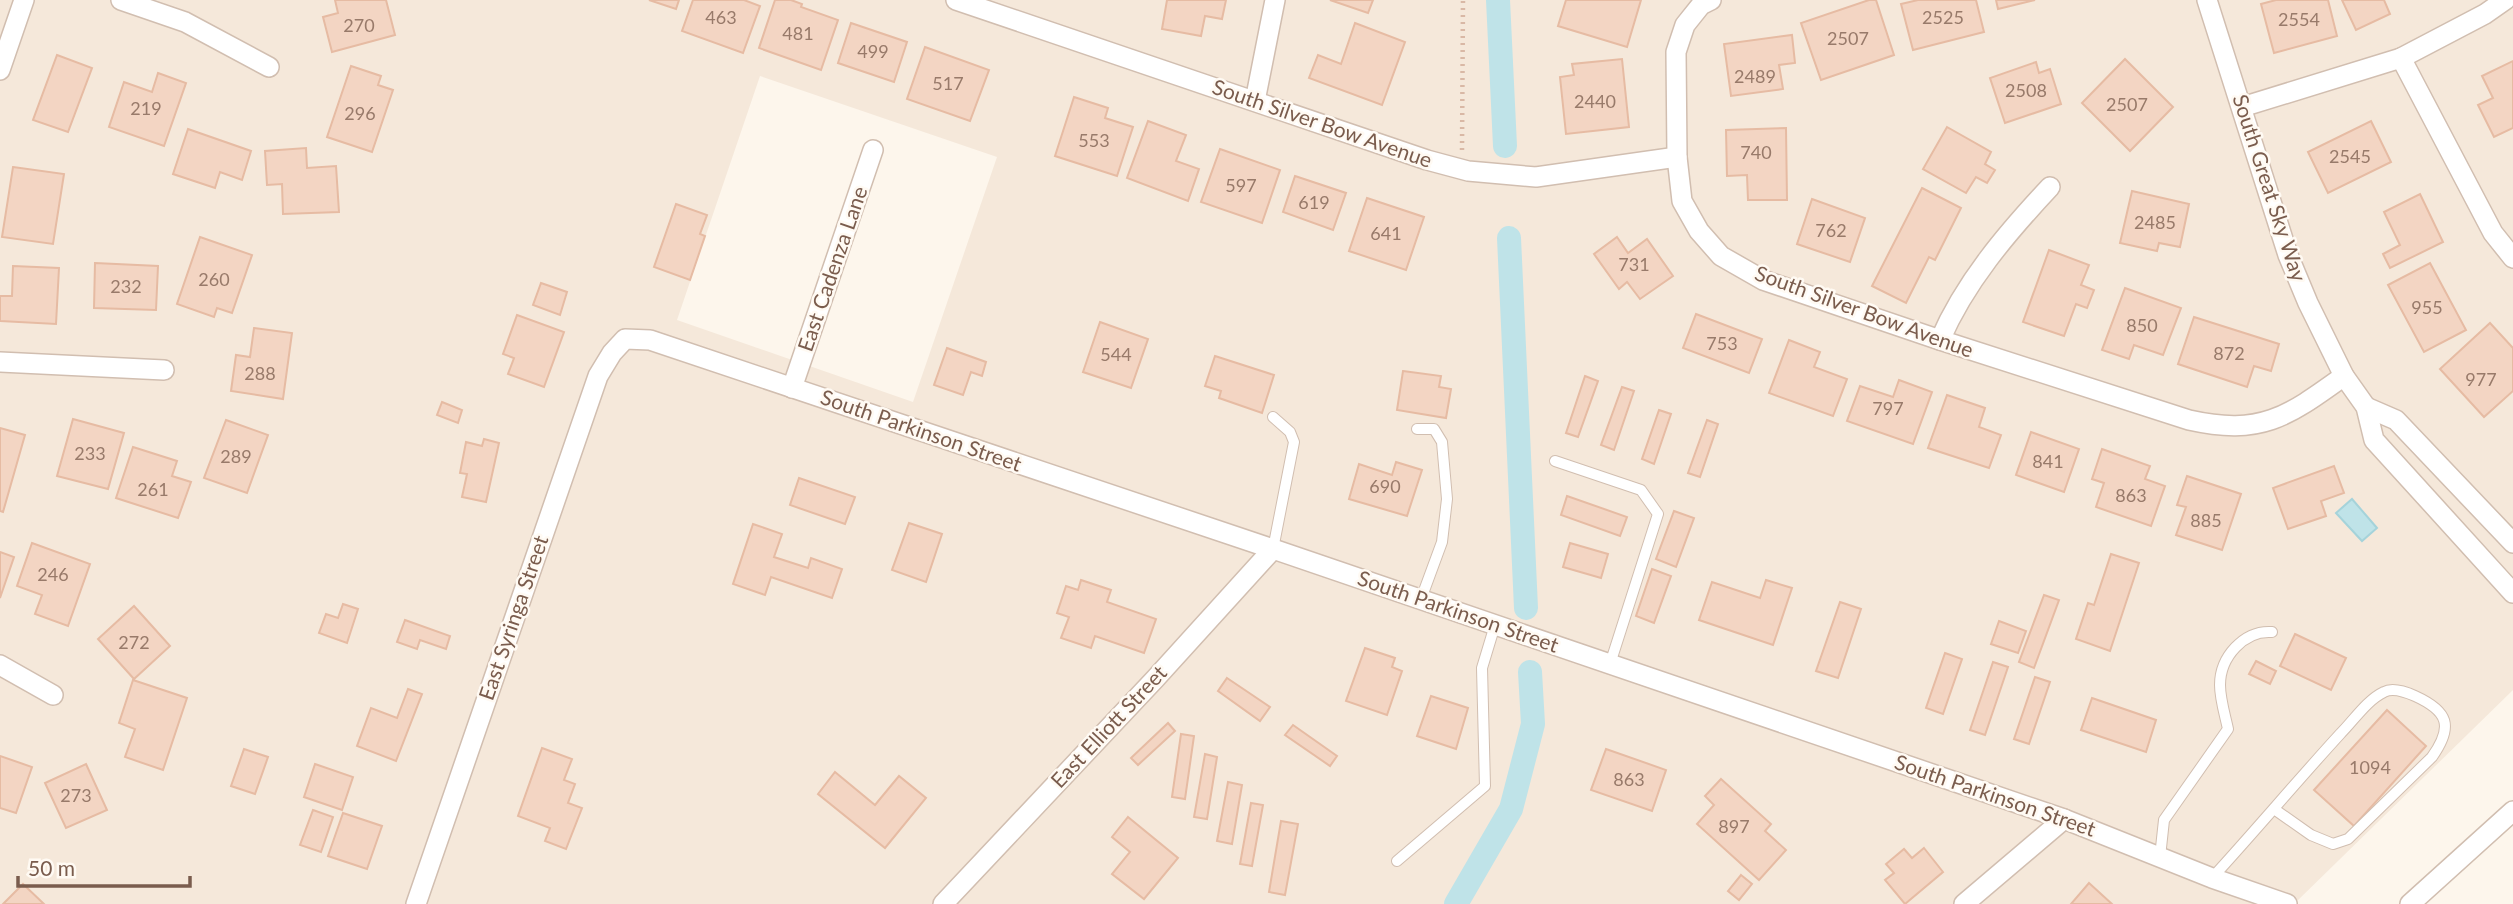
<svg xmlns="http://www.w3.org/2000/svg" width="2513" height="904" font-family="Lato,sans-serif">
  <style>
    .residential { fill: #f5e8da; fill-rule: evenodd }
    .water { fill: #bfe3e8; stroke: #a5d3da; stroke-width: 2 }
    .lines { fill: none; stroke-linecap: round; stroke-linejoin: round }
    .canal { stroke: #bfe3e8; stroke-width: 24 }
    .building { fill: #f3d5c3; stroke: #e6bba3; stroke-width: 2 }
    .service-casing { stroke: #d1beb0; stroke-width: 12 }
    .minor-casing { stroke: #d1beb0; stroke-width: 22 }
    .path { stroke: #d9b8a5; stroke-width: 4.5; stroke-dasharray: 2 5; stroke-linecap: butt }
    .service { stroke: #fff; stroke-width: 10 }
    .minor { stroke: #fff; stroke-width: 19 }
    .labels { text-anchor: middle; stroke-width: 5; stroke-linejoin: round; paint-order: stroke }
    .number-label { font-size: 18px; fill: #987a6a }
    .street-label { font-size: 21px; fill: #7a5c4d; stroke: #fffaf3 }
  </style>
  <rect width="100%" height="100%" fill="#fdf6ec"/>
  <path class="residential" d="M0 0H2513V690L2294 904H0ZM760 76 997 157 913 402 677 320Z"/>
  <polygon class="water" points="2352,499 2377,528 2362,541 2336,513"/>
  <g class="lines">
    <g class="canal">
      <polyline points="1498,0 1505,146"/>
      <polyline points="1509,238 1526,608"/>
      <polyline points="1456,904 1511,809 1533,724 1530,672"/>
    </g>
  </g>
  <g class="building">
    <polygon points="335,0 386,0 395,35 332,52 323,17 338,13"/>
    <polygon points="649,0 679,0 676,9"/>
    <polygon points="693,0 744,0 760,6 743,53 682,31"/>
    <polygon points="775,0 791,0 802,4 801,7 838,20 821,70 759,48"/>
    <polygon points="1167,0 1226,0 1222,19 1205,16 1201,36 1162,29"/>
    <polygon points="1330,0 1373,0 1368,13"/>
    <polygon points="1566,0 1641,0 1627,47 1558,26"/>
    <polygon points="1869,0 1876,0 1894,55 1821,80 1801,23"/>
    <polygon points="1918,0 1976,0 1984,32 1913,50 1901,4"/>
    <polygon points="1996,0 2035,0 1998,9"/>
    <polygon points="2276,0 2328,0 2337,36 2274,53 2261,4"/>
    <polygon points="2342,0 2384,0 2390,14 2356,30"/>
    <polygon points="851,23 907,42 894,82 838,63"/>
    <polygon points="1355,23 1405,42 1382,105 1309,78 1318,55 1341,64"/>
    <polygon points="1792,35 1795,63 1779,65 1783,89 1731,96 1724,44"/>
    <polygon points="925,47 989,70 970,121 907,99"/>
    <polygon points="57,55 92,68 68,132 33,120"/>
    <polygon points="1622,59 1629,127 1566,134 1560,77 1574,75 1572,64"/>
    <polygon points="2125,59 2173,107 2130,151 2082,103"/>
    <polygon points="2513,61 2513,128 2494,137 2478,105 2493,98 2482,76"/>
    <polygon points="2036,62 2039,73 2050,69 2061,104 2005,123 1990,78"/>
    <polygon points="351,66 381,76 378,85 393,90 372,152 327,137"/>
    <polygon points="158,73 186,83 164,146 109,127 124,82 152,92"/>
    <polygon points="1074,97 1108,108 1105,118 1133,127 1117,176 1055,156"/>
    <polygon points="1148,121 1186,135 1176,161 1199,169 1188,201 1127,178"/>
    <polygon points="2371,121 2391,162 2328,193 2308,152"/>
    <polygon points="1947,127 1991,152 1985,164 1995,170 1987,183 1976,177 1966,193 1923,169"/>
    <polygon points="1786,128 1787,200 1748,200 1747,175 1727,176 1726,130"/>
    <polygon points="188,129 251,151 242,180 220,172 215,188 173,174"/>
    <polygon points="306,148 307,168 336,166 339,212 283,214 282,184 267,185 265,151"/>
    <polygon points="1220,149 1280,170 1262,223 1201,202"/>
    <polygon points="13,167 64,174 53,244 2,237"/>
    <polygon points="1295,176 1346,193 1333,230 1283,212"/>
    <polygon points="1922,188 1961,208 1935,260 1929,257 1906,303 1872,286"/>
    <polygon points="2132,191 2189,204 2180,247 2159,243 2157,251 2120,243"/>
    <polygon points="2420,194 2443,242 2390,268 2383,254 2400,245 2384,212"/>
    <polygon points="1367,198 1424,217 1406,270 1349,251"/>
    <polygon points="1812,199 1865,218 1850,262 1797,244"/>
    <polygon points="676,204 707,215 700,234 705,236 690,280 654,267"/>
    <polygon points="200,237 252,255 232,313 217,308 214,317 177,304"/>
    <polygon points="1617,237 1628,253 1647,239 1673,276 1640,299 1627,282 1619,289 1594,254"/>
    <polygon points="2049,250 2089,265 2081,285 2094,290 2087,308 2076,304 2064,336 2023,322"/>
    <polygon points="95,263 158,266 156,310 94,308"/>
    <polygon points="2430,263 2466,330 2424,352 2388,285"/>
    <polygon points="13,266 59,268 56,324 0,321 0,296 12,296"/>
    <polygon points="541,283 567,292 560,315 533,305"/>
    <polygon points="2125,288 2181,308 2163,355 2134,345 2129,359 2102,350"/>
    <polygon points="1696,314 1762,339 1749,373 1683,348"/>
    <polygon points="517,315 564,332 544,387 508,374 514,358 503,354"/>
    <polygon points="2194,317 2279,344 2271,371 2254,366 2247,387 2178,364"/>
    <polygon points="1100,322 1148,339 1131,388 1083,372"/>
    <polygon points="2490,323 2513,348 2513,391 2484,417 2440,369"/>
    <polygon points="254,328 292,333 283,399 231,391 236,355 250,357"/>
    <polygon points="1789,340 1820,352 1814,367 1847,379 1833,416 1769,393"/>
    <polygon points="947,348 986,362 982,376 971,372 963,395 934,385"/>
    <polygon points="1215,356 1274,375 1262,413 1219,398 1221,391 1205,386"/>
    <polygon points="1403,371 1441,376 1439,387 1451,389 1446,418 1397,410"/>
    <polygon points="1585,376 1598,381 1578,437 1566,433"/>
    <polygon points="1899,380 1932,392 1913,444 1847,421 1860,386 1893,397"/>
    <polygon points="1622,387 1634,391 1614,450 1601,445"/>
    <polygon points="1947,395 1985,408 1979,427 2001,435 1989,468 1928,448"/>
    <polygon points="442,402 462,410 458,423 437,415"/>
    <polygon points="1659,410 1671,414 1654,464 1642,459"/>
    <polygon points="73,419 124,433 108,489 57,476"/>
    <polygon points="226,420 268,435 247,493 204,478"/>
    <polygon points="1707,420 1718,424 1700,477 1688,473"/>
    <polygon points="0,428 25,435 3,512 0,511"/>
    <polygon points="2031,432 2079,449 2064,492 2016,475"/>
    <polygon points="484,439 499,443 486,502 462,497 467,474 460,473 466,442 482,446"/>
    <polygon points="133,447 177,461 172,476 191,482 178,518 116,498"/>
    <polygon points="2102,449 2150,466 2145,479 2165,486 2151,526 2096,507 2104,483 2092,479"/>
    <polygon points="1396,462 1422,470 1407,516 1349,499 1359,464 1392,475"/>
    <polygon points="2334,466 2344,493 2321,501 2326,516 2288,529 2273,488"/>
    <polygon points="2187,476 2241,494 2222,550 2176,535 2186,507 2177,505"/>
    <polygon points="799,478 855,497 845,524 790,505"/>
    <polygon points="1567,496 1627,517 1620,536 1561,515"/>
    <polygon points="1674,511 1694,518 1676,567 1656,559"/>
    <polygon points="909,523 942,534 926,582 892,570"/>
    <polygon points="753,524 782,534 774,557 808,568 811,558 842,569 832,598 771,577 765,595 733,584"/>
    <polygon points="32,543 90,564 68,626 35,614 42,595 17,586"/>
    <polygon points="1570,543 1608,554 1601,578 1563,567"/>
    <polygon points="0,552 14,557 0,598"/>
    <polygon points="2111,554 2139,563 2110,651 2076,639 2088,603 2094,605"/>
    <polygon points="1652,569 1671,576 1654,623 1636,616"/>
    <polygon points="1081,580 1111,590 1107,602 1156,619 1144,653 1095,636 1091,648 1061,638 1069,617 1057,613 1066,586 1078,590"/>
    <polygon points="1766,580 1792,588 1773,645 1699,620 1712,582 1760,598"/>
    <polygon points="2044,595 2059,600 2034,668 2019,662"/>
    <polygon points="1840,602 1861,609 1838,678 1816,671"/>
    <polygon points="343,604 358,609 347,643 319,633 326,614 338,618"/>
    <polygon points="134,606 170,646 134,679 98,639"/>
    <polygon points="405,620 450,636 446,649 420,640 417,649 397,642"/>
    <polygon points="1999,621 2026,631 2018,653 1991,644"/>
    <polygon points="2295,634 2346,658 2331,690 2280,666"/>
    <polygon points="1365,648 1395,658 1392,667 1402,671 1387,715 1346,701"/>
    <polygon points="1945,653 1962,659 1943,714 1926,708"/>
    <polygon points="2256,661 2276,671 2270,684 2249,674"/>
    <polygon points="1993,662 2008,667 1985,735 1970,730"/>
    <polygon points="2035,677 2050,682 2029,744 2014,739"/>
    <polygon points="1227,678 1270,707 1260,721 1218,691"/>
    <polygon points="133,680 187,698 163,770 125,757 135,729 119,723"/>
    <polygon points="408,689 422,694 396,761 357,746 371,708 397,718"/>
    <polygon points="1431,696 1468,708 1456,749 1417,736"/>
    <polygon points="2092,698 2156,720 2146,752 2081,730"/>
    <polygon points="2387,710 2426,746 2354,826 2314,790"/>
    <polygon points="1168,723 1175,731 1138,765 1131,758"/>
    <polygon points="1293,725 1337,756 1330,766 1285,735"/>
    <polygon points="1181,734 1194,736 1185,799 1172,797"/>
    <polygon points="542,748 572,759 564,780 575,784 568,803 582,808 566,849 545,841 550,828 518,816"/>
    <polygon points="244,749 268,757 255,794 231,786"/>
    <polygon points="1606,749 1666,770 1652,811 1591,790"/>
    <polygon points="1205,754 1217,757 1207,819 1194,817"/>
    <polygon points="0,756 32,767 16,813 0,808"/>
    <polygon points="86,764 107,810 66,828 45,783"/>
    <polygon points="315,764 353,777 342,810 304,797"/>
    <polygon points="835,772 875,805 899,776 926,798 885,848 818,794"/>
    <polygon points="1721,779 1771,824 1765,831 1786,850 1759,880 1697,824 1714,805 1705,796"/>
    <polygon points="1228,782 1242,785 1232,844 1217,841"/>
    <polygon points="1251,803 1263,805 1252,866 1240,864"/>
    <polygon points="313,810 333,817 321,852 300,845"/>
    <polygon points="343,813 382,826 367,869 328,856"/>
    <polygon points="1128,817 1178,858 1144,899 1112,874 1130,852 1112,837"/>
    <polygon points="1281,821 1298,824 1285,895 1269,892"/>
    <polygon points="1924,848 1943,872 1905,904 1885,880 1894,873 1886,864 1904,849 1912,858"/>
    <polygon points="1741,875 1752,884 1739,900 1728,891"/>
    <polygon points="2089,883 2112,904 2071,904"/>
    <polygon points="23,884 44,904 3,904"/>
  </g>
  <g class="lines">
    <g class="service-casing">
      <g id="service">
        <polyline points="1273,417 1290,432 1294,442 1273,549"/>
        <polyline points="1417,429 1434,429 1442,442 1447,499 1442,542 1421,599"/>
        <polyline points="1555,461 1641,490 1658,514 1610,664"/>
        <path d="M2160 857 2164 820 2228 729C2225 715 2220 699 2220 685 2220 657 2244 630 2272 632"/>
        <polyline points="1397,861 1485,786 1482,668 1495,625"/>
        <path d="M2212 878C2256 830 2297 781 2341 733 2354 720 2367 700 2384 692 2393 687 2406 692 2415 696 2448 711 2454 726 2432 757L2348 839 2333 844 2311 835 2274 809"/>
      </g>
    </g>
    <g class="minor-casing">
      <g id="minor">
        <polyline points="121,0 185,22 269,67"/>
        <polyline points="956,0 1427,160 1468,171 1536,177 1677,157"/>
        <path d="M1711 0 1701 5 1685 25 1676 52 1677 157 1682 201 1699 231 1721 256 1763 280 1940 340 2189 420C2261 436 2287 417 2344 376"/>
        <polyline points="2207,0 2288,255 2308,303 2344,376 2366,407 2374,440 2513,593"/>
        <polyline points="2401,58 2493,233 2513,258"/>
        <polyline points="0,70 24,0"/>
        <polyline points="1255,101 1275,0"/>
        <polyline points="2242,107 2401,58 2485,14 2505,0"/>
        <path d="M1940 340C1965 282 2007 233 2050 187"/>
        <polyline points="0,362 164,370"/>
        <polyline points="792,388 873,150"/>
        <polyline points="2366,407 2396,420 2513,543"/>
        <polyline points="0,665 53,695"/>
        <polyline points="416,904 598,376 612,353 625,339 650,340 1273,549 2064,819 2212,878 2287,904"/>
        <polyline points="943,904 1155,679 1273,549"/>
        <polyline points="1964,904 2064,819"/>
        <polyline points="2410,904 2513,811"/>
      </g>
    </g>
    <polyline class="path" points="1462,150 1463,0"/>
    <use href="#service" class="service"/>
    <use href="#minor" class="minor"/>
  </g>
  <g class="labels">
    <g class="number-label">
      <text x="721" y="24">463</text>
      <text x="1943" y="24">2525</text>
      <text x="2299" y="26">2554</text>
      <text x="359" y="32">270</text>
      <text x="798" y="40">481</text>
      <text x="1848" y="45">2507</text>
      <text x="873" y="58">499</text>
      <text x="1755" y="83">2489</text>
      <text x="948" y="90">517</text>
      <text x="2026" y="97">2508</text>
      <text x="1595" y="108">2440</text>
      <text x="2127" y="111">2507</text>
      <text x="146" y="115">219</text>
      <text x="360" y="120">296</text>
      <text x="1094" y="147">553</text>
      <text x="1756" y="159">740</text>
      <text x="2350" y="163">2545</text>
      <text x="1241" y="192">597</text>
      <text x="1314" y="209">619</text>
      <text x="2155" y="229">2485</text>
      <text x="1831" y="237">762</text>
      <text x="1386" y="240">641</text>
      <text x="1634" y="271">731</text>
      <text x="214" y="286">260</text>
      <text x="126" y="293">232</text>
      <text x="2427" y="314">955</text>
      <text x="2142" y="332">850</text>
      <text x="1722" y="350">753</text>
      <text x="2229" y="360">872</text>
      <text x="1116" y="361">544</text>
      <text x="260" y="380">288</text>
      <text x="2481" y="386">977</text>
      <text x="1888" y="415">797</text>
      <text x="90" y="460">233</text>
      <text x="236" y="463">289</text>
      <text x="2048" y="468">841</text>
      <text x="1385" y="493">690</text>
      <text x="153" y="496">261</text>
      <text x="2131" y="502">863</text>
      <text x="2206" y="527">885</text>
      <text x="53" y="581">246</text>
      <text x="134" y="649">272</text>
      <text x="2370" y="774">1094</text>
      <text x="1629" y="786">863</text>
      <text x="76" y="802">273</text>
      <text x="1734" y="833">897</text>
    </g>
    <g class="street-label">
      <text transform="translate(1322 124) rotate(19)" y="7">South Silver Bow Avenue</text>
      <text transform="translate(2269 188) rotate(72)" y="7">South Great Sky Way</text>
      <text transform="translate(833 269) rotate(-71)" y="7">East Cadenza Lane</text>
      <text transform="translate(1864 312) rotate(20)" y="7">South Silver Bow Avenue</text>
      <text transform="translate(921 431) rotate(19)" y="7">South Parkinson Street</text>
      <text transform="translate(1458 612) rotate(19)" y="7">South Parkinson Street</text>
      <text transform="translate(514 618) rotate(-71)" y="7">East Syringa Street</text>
      <text transform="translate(1109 727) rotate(-47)" y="7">East Elliott Street</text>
      <text transform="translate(1995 796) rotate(19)" y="7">South Parkinson Street</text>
    </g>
  </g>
  <path d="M18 876v10h172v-10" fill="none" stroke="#7a5c4d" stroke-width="3.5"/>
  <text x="28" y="876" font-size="21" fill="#7a5c4d" stroke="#fffaf3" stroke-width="5" paint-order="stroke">50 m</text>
</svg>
